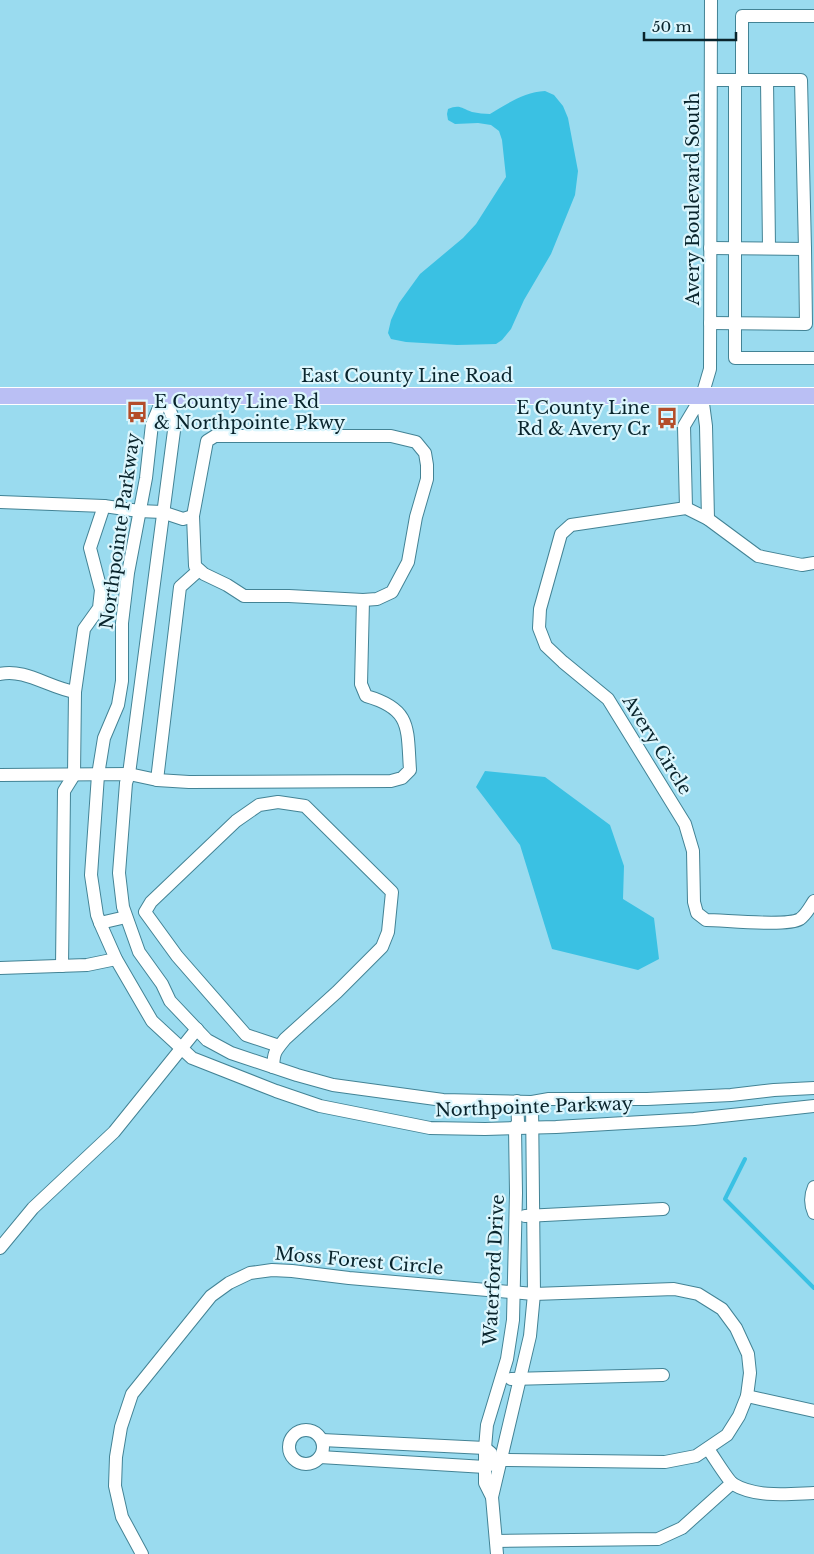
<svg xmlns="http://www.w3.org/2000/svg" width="814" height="1554" font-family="'Libre Baskerville',serif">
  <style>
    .water { fill: #3ac1e3 }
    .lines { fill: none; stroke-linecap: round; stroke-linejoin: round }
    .stream { stroke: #3ac1e3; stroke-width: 4 }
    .minor-casing { stroke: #438395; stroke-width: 14 }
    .major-casing { stroke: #fff; stroke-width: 18 }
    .minor { stroke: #fff; stroke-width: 12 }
    .major { stroke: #babff4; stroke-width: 16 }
    .labels { text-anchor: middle; stroke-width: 4.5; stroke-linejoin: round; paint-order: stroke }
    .street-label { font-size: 18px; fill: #09242c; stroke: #dcf6fd }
    .poi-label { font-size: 18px; fill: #09242c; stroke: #dcf6fd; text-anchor: start }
  </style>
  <rect width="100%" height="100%" fill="#9adbef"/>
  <g class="water">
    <path d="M545 91 554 95 563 106 568 118 578 171 575 195 551 254 524 300 511 329 502 340 496 344 457 345 406 342 391 339 388 333 391 320 399 303 420 274 463 238 476 224 506 177 502 140 499 131 491 125 478 123 455 124 448 120 447 114 448 109C459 104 462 108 472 112 478 113 484 114 490 114 507 104 524 92 545 91Z"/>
    <polygon points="485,771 545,777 610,825 624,866 623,899 654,918 659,959 638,970 552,949 520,845 476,787"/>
  </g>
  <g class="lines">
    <polyline class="stream" points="745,1159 725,1199 814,1288"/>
    <g class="minor-casing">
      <g id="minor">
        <polyline points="735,80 735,358 814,358"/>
        <polyline points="742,80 742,16 814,16"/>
        <polyline points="767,80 769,248"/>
        <polyline points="710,248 805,249 801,80 711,80"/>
        <polyline points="710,323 806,324 805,249"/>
        <polyline points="164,396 152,424 146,478 128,573 122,623 122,681 118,705 104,738 98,775 91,875 97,915 100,923 116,959 152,1021 192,1058 276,1091 320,1106 430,1128 485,1129 556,1127 694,1119 814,1106"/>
        <polyline points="164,396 175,423 129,774 126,783 119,873 123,907 139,952 162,984 170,1001 207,1040 231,1053 297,1075 333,1085 443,1100 532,1102 549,1099 647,1099 731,1095 774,1090 814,1088"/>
        <polyline points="702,396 710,369 711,0"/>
        <polygon points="215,436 391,436 416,442 425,453 427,465 427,479 416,517 408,562 392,592 377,599 363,600 289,596 244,596 227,585 204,574 195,566 193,516 207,441"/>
        <polyline points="0,502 104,506 139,511 162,512 183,519 193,516"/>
        <polyline points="686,508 684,426 702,396 706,426 708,519"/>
        <path d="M814 563 802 565 758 556 708 519 686 508 571 525 561 534 540 609 539 628 546 646 563 662 608 699 685 824 693 851 694 902 697 913 706 920C724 920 787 927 800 919 806 915 810 907 814 901"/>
        <path d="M0 674C24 668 50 688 75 692"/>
        <path d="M0 775 129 774 157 780 189 782 391 781 402 778 410 770C407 728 412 709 366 696L361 684 363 600"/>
        <polyline points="157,780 180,587 199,570"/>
        <polyline points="100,923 126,917"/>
        <polyline points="62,966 64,791 74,775 75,692 84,629 99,608 101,590 90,548 104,506"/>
        <polyline points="0,968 87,965 116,959"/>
        <path d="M273 1067C274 1051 275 1052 285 1039L337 992 382 947 388 932 392 892 305 806 278 802 259 805 236 821 151 902 145 912 177 956 246 1035 279 1046"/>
        <path d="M814 1187C810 1196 810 1204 814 1213"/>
        <polyline points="525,1216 663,1209"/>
        <polyline points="0,1248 33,1208 114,1132 197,1029"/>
        <polyline points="511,1379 663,1375"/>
        <polyline points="747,1396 814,1411"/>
        <circle cx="306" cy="1447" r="17"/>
        <polyline points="322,1440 485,1448 491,1453"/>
        <path d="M708 1449C714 1457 727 1479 733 1484 756 1498 789 1494 814 1493"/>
        <polyline points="492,1497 530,1336 534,1294 532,1102"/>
        <polyline points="496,1541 658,1539 682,1528 732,1483"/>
        <polyline points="142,1554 122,1517 115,1486 116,1457 121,1427 132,1394 211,1296 229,1283 250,1273 272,1270 292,1271 349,1278 534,1294 674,1289 698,1294 722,1309 736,1328 748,1354 750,1373 747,1396 739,1416 727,1435 696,1456 665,1462 501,1460 485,1467 320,1457"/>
        <polyline points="497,1554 492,1497 485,1483 485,1448 487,1425 507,1359 513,1320 516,1193 515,1128 518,1122 517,1101"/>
      </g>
    </g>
    <g class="major-casing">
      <polyline id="major" points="0,396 814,396"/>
    </g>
    <use href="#minor" class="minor"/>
    <use href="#major" class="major"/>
  </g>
  <defs>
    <g id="bus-bare" transform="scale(1.725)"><path d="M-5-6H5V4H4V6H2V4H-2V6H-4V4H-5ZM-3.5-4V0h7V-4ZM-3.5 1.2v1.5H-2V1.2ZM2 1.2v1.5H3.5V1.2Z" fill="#b44d29" stroke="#dcf6fd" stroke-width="2.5" paint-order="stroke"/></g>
  </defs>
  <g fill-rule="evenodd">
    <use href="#bus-bare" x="137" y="412"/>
    <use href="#bus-bare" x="667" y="418"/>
  </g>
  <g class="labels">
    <g class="street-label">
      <text transform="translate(693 199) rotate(-90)" y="6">Avery Boulevard South</text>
      <text x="407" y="382">East County Line Road</text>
      <text transform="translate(120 531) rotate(-82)" y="6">Northpointe Parkway</text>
      <text transform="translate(657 745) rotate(58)" y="6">Avery Circle</text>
      <text transform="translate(534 1107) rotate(-2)" y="6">Northpointe Parkway</text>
      <text transform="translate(359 1261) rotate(5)" y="6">Moss Forest Circle</text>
      <text transform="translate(494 1270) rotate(-87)" y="6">Waterford Drive</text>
    </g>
    <g class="poi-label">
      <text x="154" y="408">E County Line Rd<tspan x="154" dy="21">&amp; Northpointe Pkwy</tspan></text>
      <text x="650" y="414" text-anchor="end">E County Line<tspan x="650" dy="21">Rd &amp; Avery Cr</tspan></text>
    </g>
  </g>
  <path d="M644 32v8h92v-8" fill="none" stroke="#09242c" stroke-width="2.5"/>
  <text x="652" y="32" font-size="15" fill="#09242c" stroke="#dcf6fd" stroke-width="4" paint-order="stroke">50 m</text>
</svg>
